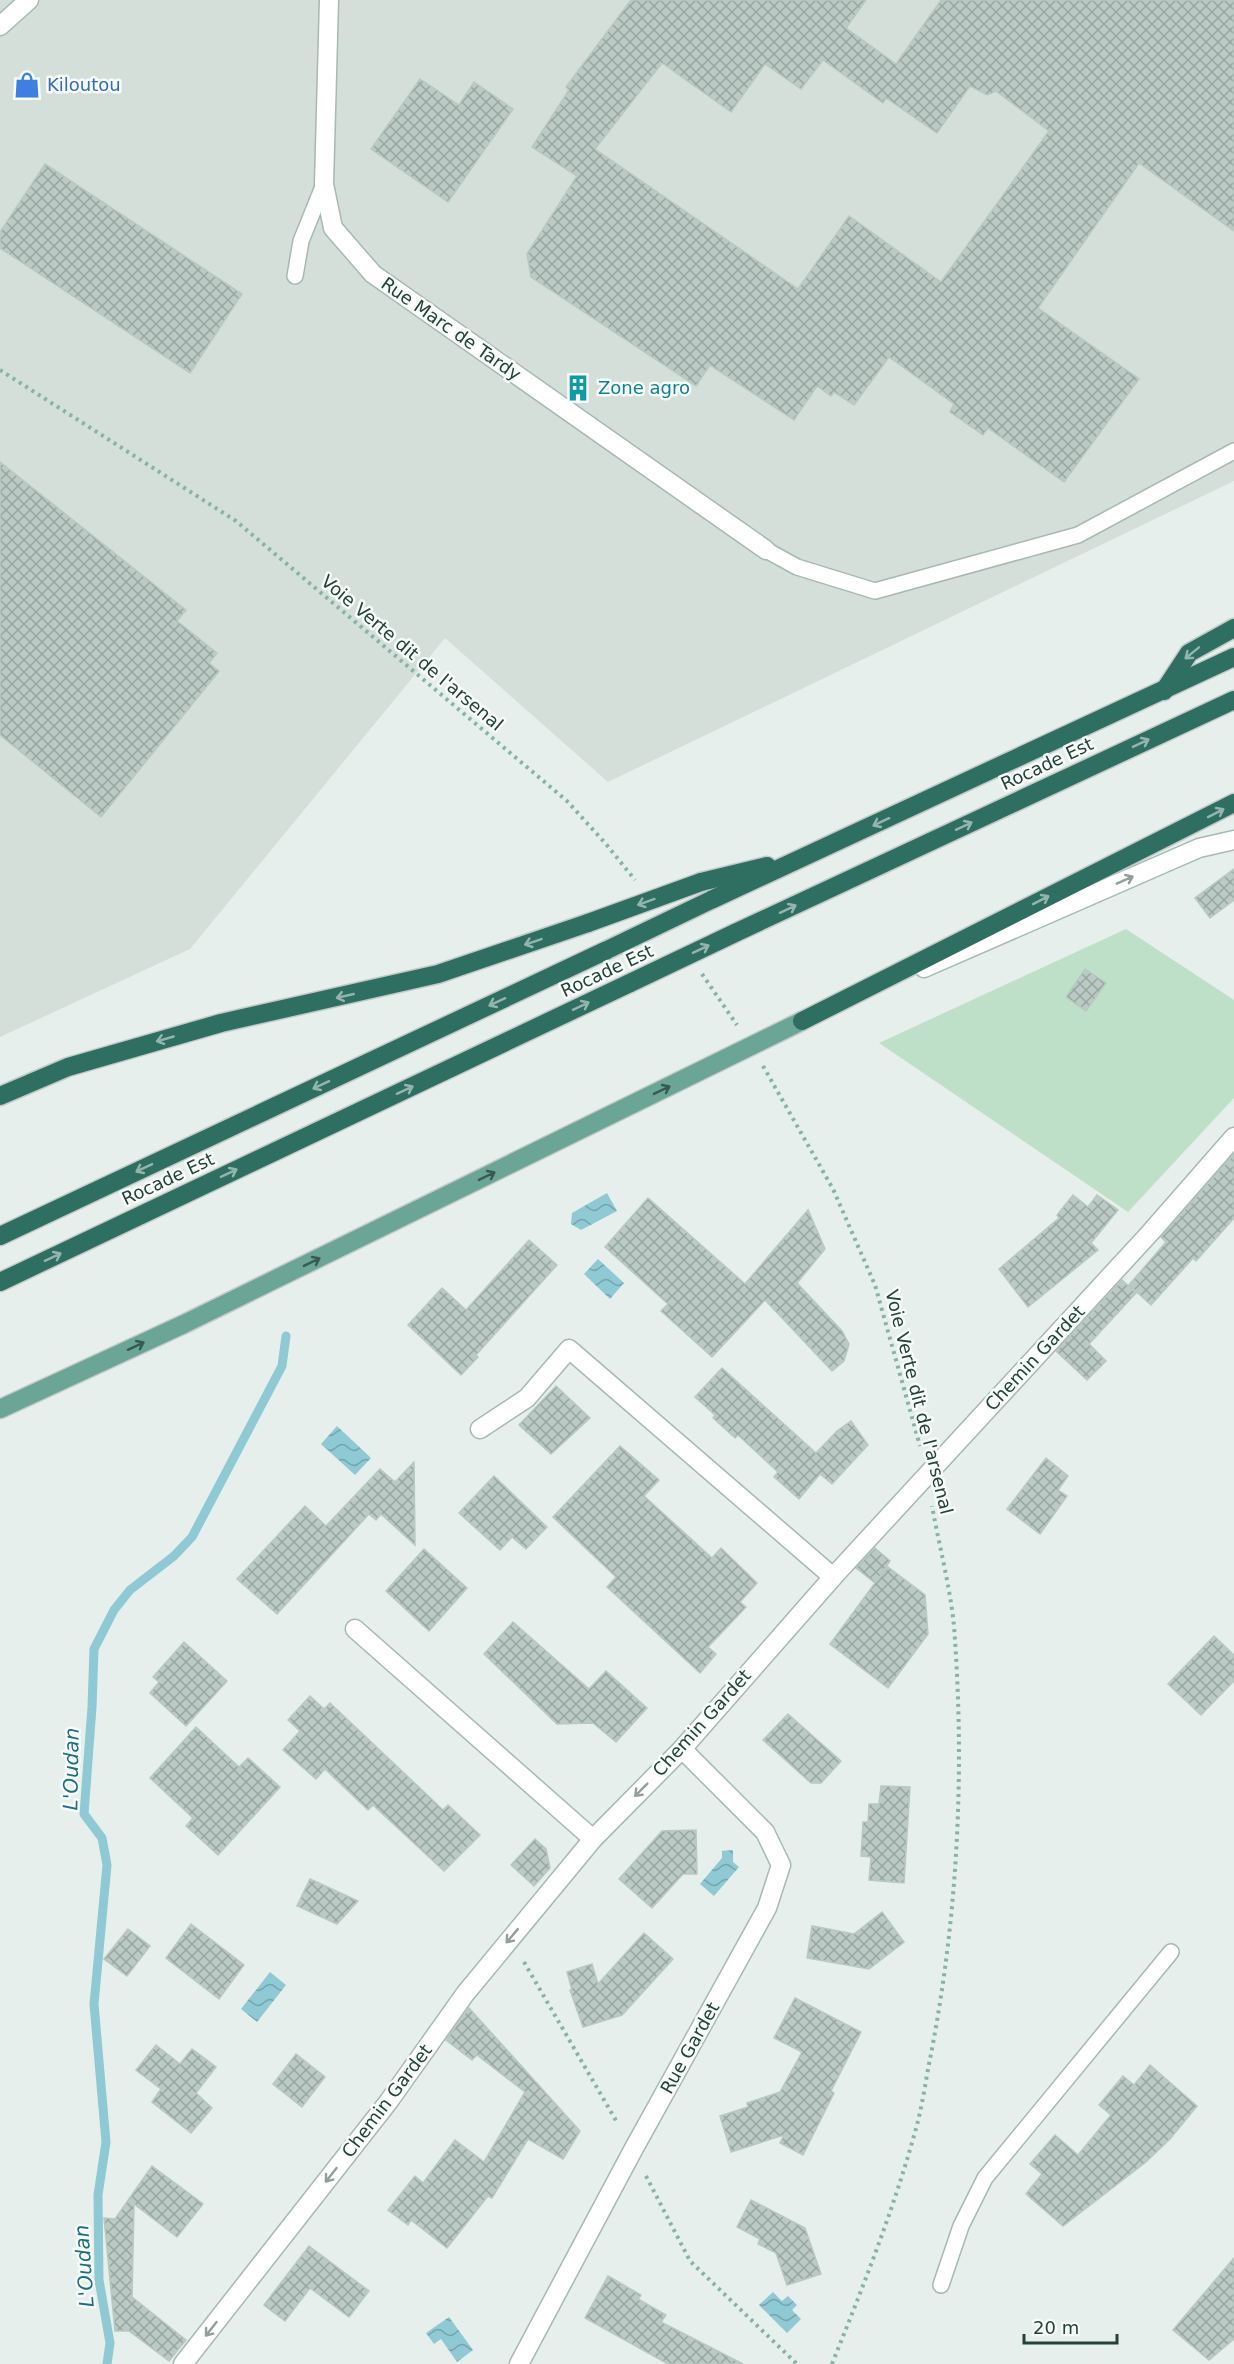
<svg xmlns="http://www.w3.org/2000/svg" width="1234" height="2364" font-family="'DejaVu Sans',sans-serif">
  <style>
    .built { fill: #d4dfda }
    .green { fill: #bfe0c8 }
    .water { fill: url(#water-waves) }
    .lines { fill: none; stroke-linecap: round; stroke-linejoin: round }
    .stream { stroke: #8ec9d4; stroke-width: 9 }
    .building { fill: url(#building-cross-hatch); stroke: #b8c9c2; stroke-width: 1.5; fill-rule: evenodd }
    .lane-casing { stroke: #a8b8b2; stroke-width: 18 }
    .street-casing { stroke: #a8b8b2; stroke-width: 21 }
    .secondary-casing { stroke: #a4bbb3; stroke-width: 21 }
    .primary-casing { stroke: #c2cac8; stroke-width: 21 }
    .highway-casing { stroke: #c2cac8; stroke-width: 21 }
    .path { stroke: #86b3a5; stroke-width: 4; stroke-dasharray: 3 4.5; stroke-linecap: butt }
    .lane { stroke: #fff; stroke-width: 15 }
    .street { stroke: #fff; stroke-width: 18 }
    .secondary { stroke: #fff; stroke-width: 18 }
    .primary { stroke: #6aa596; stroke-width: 18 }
    .highway { stroke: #2f6f62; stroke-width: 18 }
    .highway-bridge-casing { stroke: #c2cac8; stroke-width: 21; stroke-linecap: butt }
    .highway-bridge { stroke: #2f6f62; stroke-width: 18 }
    .oneway { stroke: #93b5ae }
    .oneway2 { stroke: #92a09c }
    .oneway3 { stroke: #365b51 }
    .labels { text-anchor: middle; stroke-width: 5; stroke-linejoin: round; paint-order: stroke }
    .shop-label { font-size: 18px; fill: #366cbe; stroke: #f7fbf9; text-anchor: start }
    .street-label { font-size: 18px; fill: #24423a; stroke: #f7fbf9 }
    .culture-label { font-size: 18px; fill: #0d838f; stroke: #f7fbf9; text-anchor: start }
    .water-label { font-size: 20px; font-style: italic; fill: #1c6f80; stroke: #f7fbf9 }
  </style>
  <defs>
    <pattern id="water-waves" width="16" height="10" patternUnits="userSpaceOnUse" patternTransform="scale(1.5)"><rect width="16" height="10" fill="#8ec9d4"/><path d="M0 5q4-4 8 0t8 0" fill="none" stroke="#74a5ad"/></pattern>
    <pattern id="building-cross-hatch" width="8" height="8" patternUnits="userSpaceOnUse" patternTransform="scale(1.5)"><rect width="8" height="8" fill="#bbcac4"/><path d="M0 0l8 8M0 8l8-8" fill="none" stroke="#98a6a0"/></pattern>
  </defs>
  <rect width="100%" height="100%" fill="#e6efeb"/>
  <polygon class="built" points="0,0 1234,0 1234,481 608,782 445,638 190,949 0,1037"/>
  <polygon class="green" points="1126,929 1234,1000 1234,1098 1128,1212 879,1043"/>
  <g class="water">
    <polygon points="607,1193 617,1211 581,1230 571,1224 572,1213"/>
    <polygon points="598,1259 624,1283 610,1299 584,1274"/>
    <polygon points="337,1426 371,1458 355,1475 321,1444"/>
    <polygon points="733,1850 733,1862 739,1867 714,1896 700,1884 722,1858 722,1851"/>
    <polygon points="270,1972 286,1985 257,2022 241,2009"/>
    <polygon points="773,2292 782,2301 788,2296 797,2305 792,2310 801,2319 787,2333 759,2305"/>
    <polygon points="449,2317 473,2350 457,2362 441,2339 434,2344 426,2333"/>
  </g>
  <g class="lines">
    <polyline class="stream" points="107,2364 110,2343 99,2280 98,2195 106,2142 94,2004 107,1865 102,1838 84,1814 92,1707 94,1649 114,1610 130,1590 174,1556 192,1537 282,1366 286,1336"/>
  </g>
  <g class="building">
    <path d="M631 0H866L846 28 896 64 941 0H1234V231L1139 163 1038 308 1139 379 1064 482 988 428 983 435 950 412 954 404 889 357 854 405 834 392 831 396 817 386 794 420 710 365 696 386 531 277 527 254 577 176 532 147 569 90 566 87ZM823 60 883 103 886 98 937 133 970 86 987 95 996 91 1049 131 941 282 849 216 798 289 595 149 662 63 731 112 765 64 801 89Z"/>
    <polygon points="420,79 459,105 474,82 513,109 448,202 371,149"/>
    <polygon points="45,164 242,294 190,373 0,248 0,232"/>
    <polygon points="0,462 186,610 177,621 217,653 209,663 219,671 101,817 0,735"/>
    <polygon points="1234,869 1234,900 1210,918 1195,898"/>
    <polygon points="1085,969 1106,983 1086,1011 1066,997"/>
    <polygon points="1234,1154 1234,1218 1196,1261 1193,1258 1151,1305 1129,1285 1166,1242 1161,1237"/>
    <polygon points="1073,1195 1088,1207 1097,1195 1118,1210 1091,1243 1098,1250 1028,1307 999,1269 1059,1218 1057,1215"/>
    <polygon points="648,1198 745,1284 808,1210 825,1249 797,1283 842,1331 849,1344 844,1361 832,1371 765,1300 712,1357 661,1311 668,1304 605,1247"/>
    <polygon points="529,1240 557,1265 476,1355 478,1357 461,1375 408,1325 442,1288 466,1310"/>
    <polygon points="1122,1280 1136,1293 1089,1344 1106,1361 1087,1380 1056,1351"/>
    <polygon points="722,1368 816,1453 837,1431 851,1421 868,1445 832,1484 820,1474 799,1499 774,1477 778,1472 738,1435 735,1438 713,1418 715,1415 695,1397"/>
    <polygon points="556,1386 590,1418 551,1454 519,1425"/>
    <polygon points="620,1446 659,1480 644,1496 712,1558 721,1548 757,1583 740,1602 746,1607 708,1647 716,1654 700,1673 607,1587 616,1577 553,1517"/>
    <polygon points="1046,1458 1068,1476 1058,1490 1067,1496 1040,1534 1007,1509"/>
    <polygon points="414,1462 415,1545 381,1514 376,1520 369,1514 277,1614 237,1579 305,1506 326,1526 380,1469 395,1482"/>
    <polygon points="494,1476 547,1527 526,1549 512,1537 500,1550 459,1513"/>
    <polygon points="875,1548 890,1561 877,1581 888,1567 925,1595 928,1634 888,1688 830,1644 875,1583 856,1568"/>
    <polygon points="424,1549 467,1588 429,1631 386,1591"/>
    <polygon points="513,1622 589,1689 606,1671 647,1708 616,1742 593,1723 557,1724 484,1654"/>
    <polygon points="1214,1636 1234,1655 1234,1681 1201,1715 1168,1684"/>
    <polygon points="184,1642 227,1681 186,1726 150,1693 159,1682 153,1677"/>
    <polygon points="310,1696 324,1709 330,1703 443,1810 448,1805 480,1835 444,1871 373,1805 368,1810 325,1769 316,1779 283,1750 300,1731 288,1720"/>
    <polygon points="788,1714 841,1761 821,1783 811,1783 763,1740"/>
    <polygon points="196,1727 239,1767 248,1758 280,1787 218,1855 186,1826 193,1818 150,1778"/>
    <polygon points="881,1786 910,1787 904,1883 869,1880 871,1857 861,1856 863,1822 868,1822 869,1804 879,1804"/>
    <polygon points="696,1830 697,1874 683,1874 652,1908 619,1879 662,1831"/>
    <polygon points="535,1839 546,1849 550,1868 534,1886 511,1865"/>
    <polygon points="310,1879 358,1901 337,1924 297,1906"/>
    <polygon points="882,1912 904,1942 869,1969 807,1958 812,1926 854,1934"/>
    <polygon points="191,1924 244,1965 219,1999 166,1958"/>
    <polygon points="128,1929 150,1946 127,1976 104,1959"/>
    <polygon points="644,1933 673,1959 622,2015 583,2027 570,1990 572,1990 567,1972 592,1964 598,1984"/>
    <polygon points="795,1998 861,2032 831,2091 834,2093 803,2155 780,2143 784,2135 731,2152 720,2116 748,2107 747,2103 780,2092 802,2052 774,2038"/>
    <polygon points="469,2008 580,2131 563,2159 528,2139 492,2198 488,2196 447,2248 411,2220 408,2225 388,2210 415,2176 423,2183 455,2140 484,2162 525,2092 477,2055 472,2060 446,2040"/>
    <polygon points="156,2045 180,2064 192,2049 216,2067 196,2093 212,2108 191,2133 152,2102 161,2089 136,2070"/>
    <polygon points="296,2054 325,2077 302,2107 273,2084"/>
    <polygon points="1150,2065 1197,2106 1170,2139 1146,2162 1063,2226 1026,2194 1042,2174 1030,2164 1055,2135 1078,2155 1111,2115 1099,2105 1123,2076 1134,2085"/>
    <polygon points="152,2166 203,2204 177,2237 134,2204 132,2297 186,2340 169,2361 129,2331 115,2331 104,2218 115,2219"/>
    <polygon points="751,2200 805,2228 821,2274 787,2285 776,2253 758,2244 760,2239 737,2227"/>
    <polygon points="309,2246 369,2291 349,2317 310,2288 285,2321 264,2305"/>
    <polygon points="1234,2258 1234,2339 1209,2360 1173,2330"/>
    <polygon points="608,2276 641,2295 638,2299 666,2315 661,2322 743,2364 668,2364 585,2318"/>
  </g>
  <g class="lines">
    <g class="lane-casing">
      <g id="lane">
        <polyline points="295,276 301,241 324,184"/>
        <polyline points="766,550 797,567 875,591 1078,535 1234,451"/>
        <polyline points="941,2285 961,2226 985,2178 1171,1952"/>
      </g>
    </g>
    <g class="street-casing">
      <g id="street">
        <polyline points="329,0 324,184 333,228 373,274 766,550"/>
        <polyline points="480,1429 527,1398 569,1349 833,1577"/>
        <polyline points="355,1629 593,1839"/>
        <polyline points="183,2364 389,2101 465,1994 593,1839 682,1749 833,1577 1150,1233 1234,1137"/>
        <polyline points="519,2364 633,2150 767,1908 781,1865 765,1832 682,1749"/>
      </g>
    </g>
    <g class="secondary-casing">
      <g id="secondary">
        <polyline points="0,26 29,0"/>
        <polyline points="924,968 1199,848 1234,840"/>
      </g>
    </g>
    <g class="primary-casing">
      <polyline id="primary" points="0,1409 184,1324 802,1021"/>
    </g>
    <g class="highway-casing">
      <g id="highway">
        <polyline points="1164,691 1189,653 1234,628"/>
        <polyline points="701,882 767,866"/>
        <polyline points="711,900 1234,657"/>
        <polyline points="735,933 1234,700"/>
        <polyline points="802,1021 1234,803"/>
        <polyline points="0,1096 68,1067 221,1023 438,974 588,923"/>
        <polyline points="0,1236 607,950"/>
        <polyline points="0,1282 630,983"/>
      </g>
    </g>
    <g class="path">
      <polyline points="0,370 236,521 567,801 606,844 635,880"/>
      <polyline points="702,974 737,1025"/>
      <polyline points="763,1066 833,1189 875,1285 920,1446"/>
      <polyline points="524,1962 618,2124"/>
      <polyline points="646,2176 690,2261 797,2364"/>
      <path d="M832 2364C864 2284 896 2204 918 2121 923 2101 926 2079 930 2059 958 1917 965 1770 954 1626 950 1586 939 1545 932 1506"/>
    </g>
    <use href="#lane" class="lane"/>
    <use href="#street" class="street"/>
    <use href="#secondary" class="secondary"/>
    <use href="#primary" class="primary"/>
    <use href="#highway" class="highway"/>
    <g class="highway-bridge-casing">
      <g id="highway-bridge">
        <polyline points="588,923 701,882"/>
        <polyline points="607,950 711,900"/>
        <polyline points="630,983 735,933"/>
      </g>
    </g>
    <use href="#highway-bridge" class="highway-bridge"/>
  </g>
  <defs><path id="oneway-shaft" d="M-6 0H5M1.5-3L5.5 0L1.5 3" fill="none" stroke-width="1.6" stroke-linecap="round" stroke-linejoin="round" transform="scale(1.5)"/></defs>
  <g class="oneway">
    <use href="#oneway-shaft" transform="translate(1192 653) rotate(141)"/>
    <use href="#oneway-shaft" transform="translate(1141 743) rotate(-25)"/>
    <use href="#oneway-shaft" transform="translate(1216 813) rotate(-27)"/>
    <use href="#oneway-shaft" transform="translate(881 822) rotate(155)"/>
    <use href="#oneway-shaft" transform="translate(964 826) rotate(-25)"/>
    <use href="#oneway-shaft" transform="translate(1041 900) rotate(-27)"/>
    <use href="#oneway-shaft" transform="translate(646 902) rotate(160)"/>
    <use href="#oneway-shaft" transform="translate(788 909) rotate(-25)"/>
    <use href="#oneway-shaft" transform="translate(533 942) rotate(161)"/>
    <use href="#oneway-shaft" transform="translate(701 949) rotate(-25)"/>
    <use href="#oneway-shaft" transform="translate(345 996) rotate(167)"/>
    <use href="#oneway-shaft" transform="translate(497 1002) rotate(155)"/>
    <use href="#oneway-shaft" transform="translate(581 1006) rotate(-25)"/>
    <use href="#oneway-shaft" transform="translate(165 1039) rotate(164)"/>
    <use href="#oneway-shaft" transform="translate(321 1085) rotate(155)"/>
    <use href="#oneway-shaft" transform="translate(405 1090) rotate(-25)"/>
    <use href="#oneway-shaft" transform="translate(144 1168) rotate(155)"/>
    <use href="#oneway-shaft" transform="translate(229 1173) rotate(-25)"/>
    <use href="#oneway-shaft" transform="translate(53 1257) rotate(-25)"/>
  </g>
  <g class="oneway2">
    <use href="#oneway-shaft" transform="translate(1125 880) rotate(-24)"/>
    <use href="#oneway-shaft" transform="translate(641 1790) rotate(135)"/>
    <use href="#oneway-shaft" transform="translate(512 1936) rotate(130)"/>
    <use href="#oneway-shaft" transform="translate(331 2175) rotate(128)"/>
    <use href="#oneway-shaft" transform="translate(211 2329) rotate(128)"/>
  </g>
  <g class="oneway3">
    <use href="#oneway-shaft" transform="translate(662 1090) rotate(-26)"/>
    <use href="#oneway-shaft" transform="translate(487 1176) rotate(-26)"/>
    <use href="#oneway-shaft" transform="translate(312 1262) rotate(-26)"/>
    <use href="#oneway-shaft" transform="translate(136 1346) rotate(-25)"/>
  </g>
  <defs>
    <g id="shop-bare" transform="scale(2.07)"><path d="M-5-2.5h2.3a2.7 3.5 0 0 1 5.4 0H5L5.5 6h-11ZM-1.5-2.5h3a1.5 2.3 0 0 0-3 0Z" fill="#3f7fe0" stroke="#f7fbf9" stroke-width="2.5" paint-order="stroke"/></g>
    <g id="building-bare" transform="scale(2.07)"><path d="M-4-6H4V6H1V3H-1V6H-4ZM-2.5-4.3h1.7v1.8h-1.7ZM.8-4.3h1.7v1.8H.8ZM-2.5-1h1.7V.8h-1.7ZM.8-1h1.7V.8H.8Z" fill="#0f9aa8" stroke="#f7fbf9" stroke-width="2.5" paint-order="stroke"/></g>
  </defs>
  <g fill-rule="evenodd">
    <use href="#shop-bare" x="27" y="85"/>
    <use href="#building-bare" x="578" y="388"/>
  </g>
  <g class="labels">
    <g class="shop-label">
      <text x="47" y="91">Kiloutou</text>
    </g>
    <g class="street-label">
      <text transform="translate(451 329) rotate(35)" y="6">Rue Marc de Tardy</text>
      <text transform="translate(412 653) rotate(40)" y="6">Voie Verte dit de l'arsenal</text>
      <text transform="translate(1047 764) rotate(-25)" y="6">Rocade Est</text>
      <text transform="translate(607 971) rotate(-25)" y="6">Rocade Est</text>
      <text transform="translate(168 1179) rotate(-25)" y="6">Rocade Est</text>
      <text transform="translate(1035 1358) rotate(-47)" y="6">Chemin Gardet</text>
      <text transform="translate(919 1402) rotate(76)" y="6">Voie Verte dit de l'arsenal</text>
      <text transform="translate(702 1723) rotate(-48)" y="6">Chemin Gardet</text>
      <text transform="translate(690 2048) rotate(-61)" y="6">Rue Gardet</text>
      <text transform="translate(387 2101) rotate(-53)" y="6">Chemin Gardet</text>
    </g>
    <g class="culture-label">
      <text x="598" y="394">Zone agro</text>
    </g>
    <g class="water-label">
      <text transform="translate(71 1769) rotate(-89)" y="7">L'Oudan</text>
      <text transform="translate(84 2266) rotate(-94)" y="7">L'Oudan</text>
    </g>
  </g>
  <path d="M1024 2334v9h93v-9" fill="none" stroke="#24423a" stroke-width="3"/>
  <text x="1033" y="2334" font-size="18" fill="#24423a" stroke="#f7fbf9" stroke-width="4.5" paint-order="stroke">20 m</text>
</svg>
